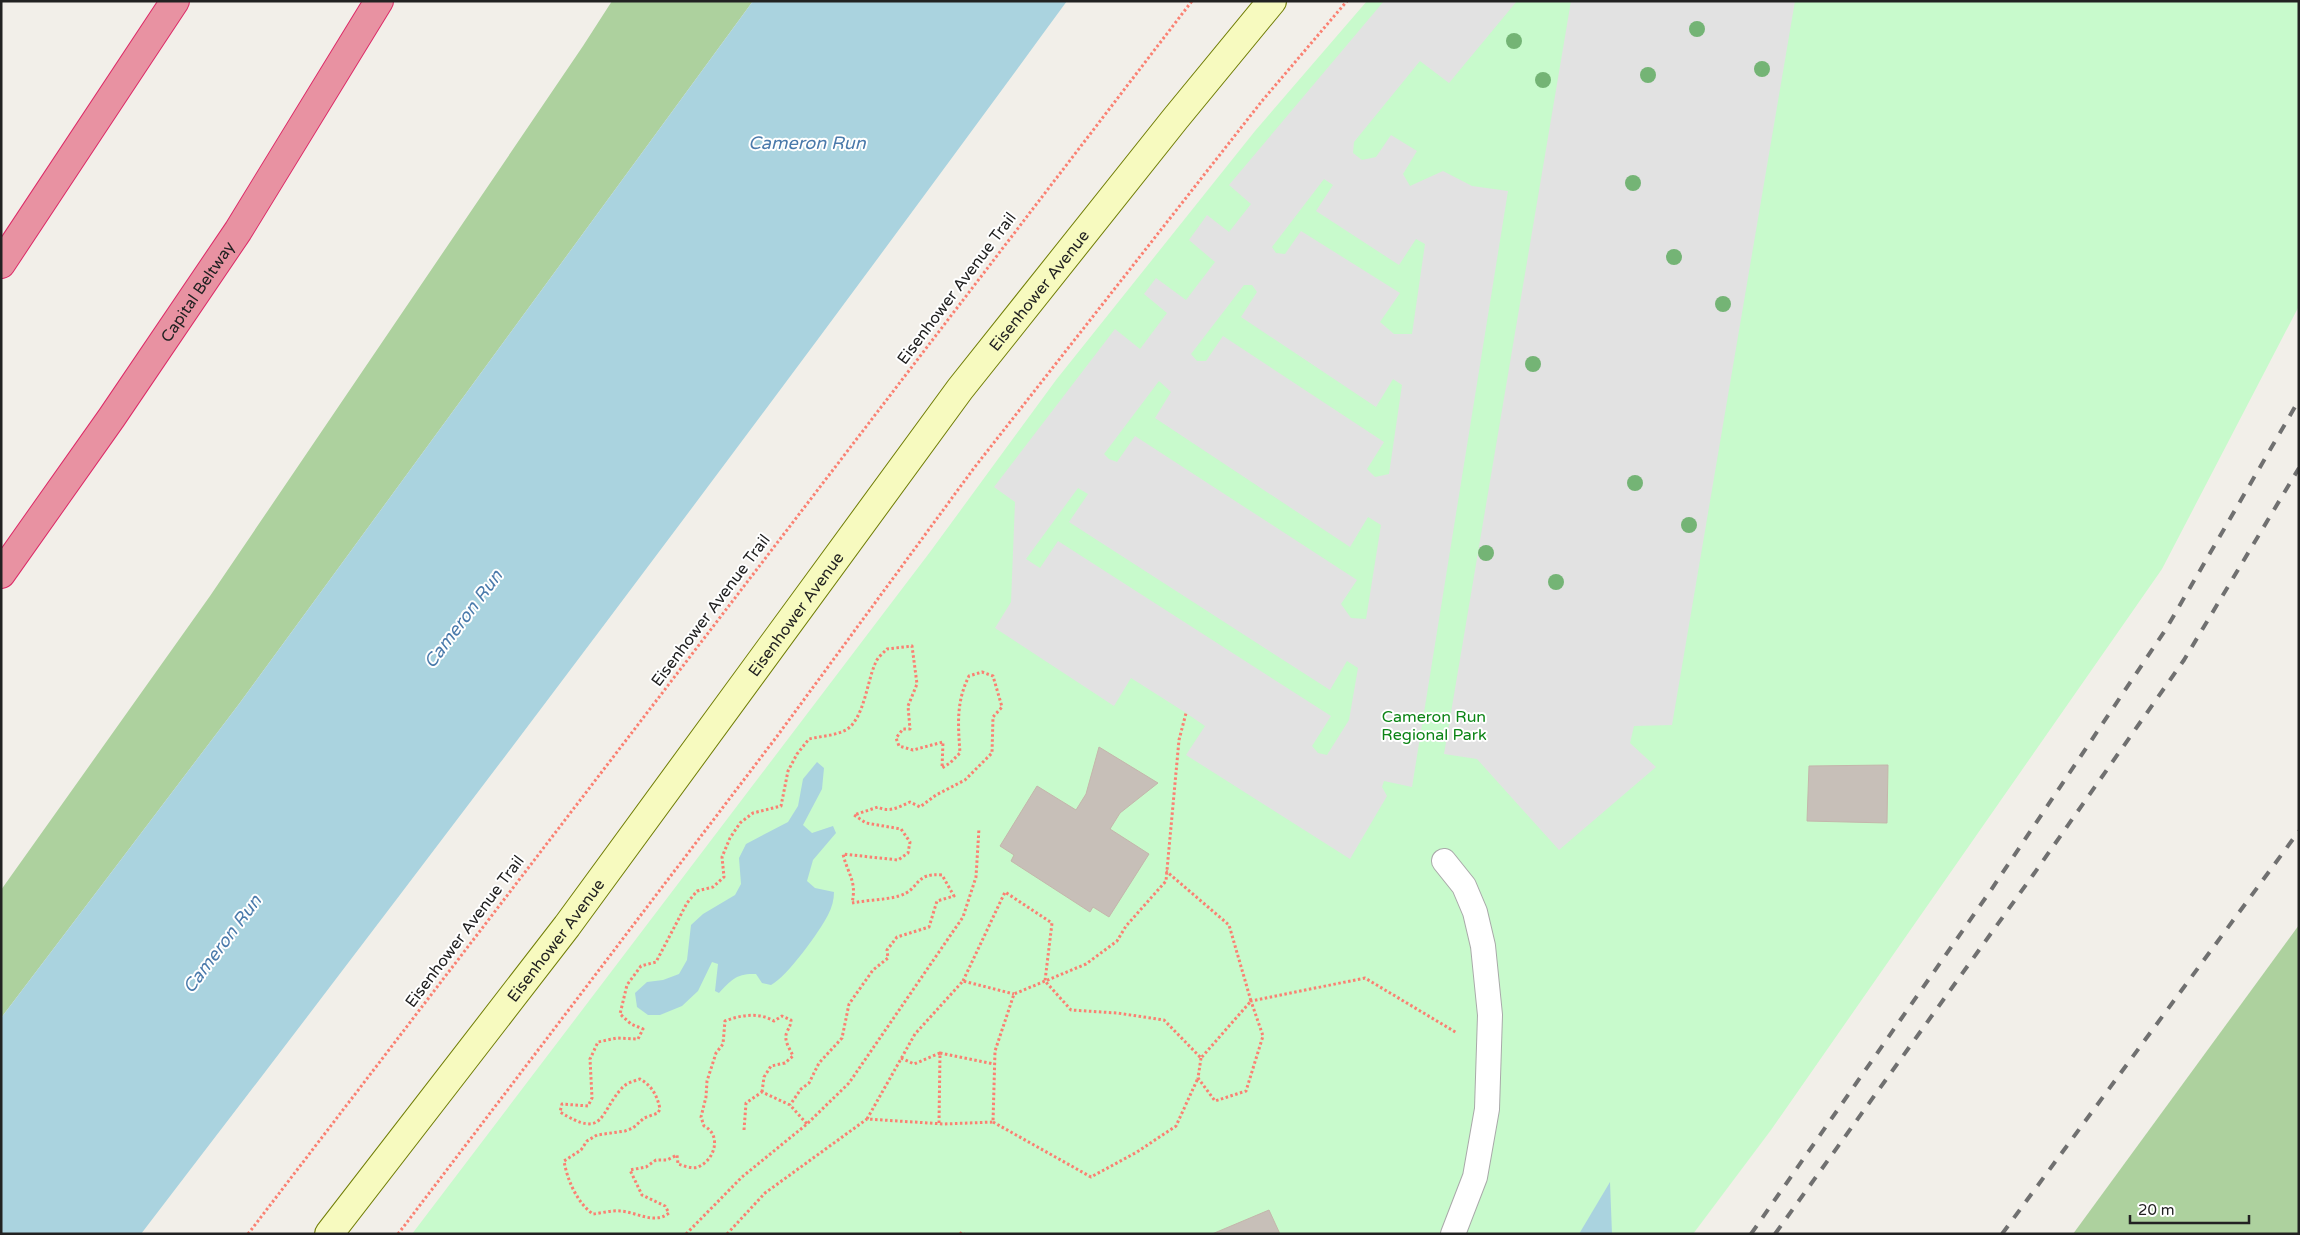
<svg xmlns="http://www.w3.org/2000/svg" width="2300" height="1235" font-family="'Varela Round',sans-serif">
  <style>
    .forest { fill: #add19e }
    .park { fill: #c8facc }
    .parking { fill: #e2e2e2; fill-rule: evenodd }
    .water { fill: #aad3df }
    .building { fill: #c7bfb8; stroke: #c4b6ab }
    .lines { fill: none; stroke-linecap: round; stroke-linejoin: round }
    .service-casing { stroke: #a9a9a9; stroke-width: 26 }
    .secondary-casing { stroke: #707d05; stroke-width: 30 }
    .motorway-casing { stroke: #dc2a67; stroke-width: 30 }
    .path { stroke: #fa8072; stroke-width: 3; stroke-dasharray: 2.5 2.5; stroke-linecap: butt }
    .service { stroke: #fff; stroke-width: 24 }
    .secondary { stroke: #f7fabf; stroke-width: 28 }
    .motorway { stroke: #e892a2; stroke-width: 28 }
    .rail { stroke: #707070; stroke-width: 4; stroke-dasharray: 10 10; stroke-linecap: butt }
    .tree { fill: #74b475 }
    .labels { text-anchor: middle; stroke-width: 4; stroke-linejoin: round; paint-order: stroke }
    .street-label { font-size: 16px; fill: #222; stroke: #fff }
    .park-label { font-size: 16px; fill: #0c8416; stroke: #fff }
    .water-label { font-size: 18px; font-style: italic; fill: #4a7aab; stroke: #fff }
  </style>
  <rect width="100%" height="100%" fill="#f2efe9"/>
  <g class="forest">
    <polygon points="612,1 753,1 239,704 1,1018 1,890 210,596 583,46"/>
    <polygon points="2299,925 2299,1234 2073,1234"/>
  </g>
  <polygon class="park" points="1367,1 2299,1 2299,306 2162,569 1771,1130 1693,1234 412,1234 930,552 1056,380 1255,131"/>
  <g class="parking">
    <path d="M1384 1H1517L1449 83 1420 61 1354 142 1353 153 1362 160 1376 157 1391 135 1417 151 1403 174 1410 186 1443 171 1472 186 1508 191 1412 787 1384 781 1382 787 1387 796 1350 859 1186 755 1205 726 1186 713 1131 678 1114 706 995 628 1011 602 1015 502 994 487 1115 329 1140 349 1167 313 1144 294 1156 278 1186 300 1215 262 1189 240 1207 215 1229 232 1251 204 1229 185ZM1324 179 1333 185 1316 211 1399 265 1416 239 1425 244 1412 334H1394L1380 322 1400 293 1301 231 1285 254 1276 253 1272 247ZM1244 285H1252L1257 292 1241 317 1376 407 1393 379 1402 385 1389 474 1375 477 1367 469 1384 442 1223 336 1206 361H1197L1191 354ZM1159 381 1171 392 1155 418 1350 547 1368 517 1381 525 1366 619 1351 618 1341 604 1357 580 1135 436 1117 462 1109 459 1104 454ZM1078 488 1088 494 1069 522 1330 690 1347 661 1358 668 1349 720 1327 755 1318 753 1312 746 1331 716 1058 541 1040 568 1026 559Z"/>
    <polygon points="1571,1 1795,1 1672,725 1634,726 1630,743 1656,767 1559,850 1477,759 1444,754"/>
  </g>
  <g class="water">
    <path d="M753 1H1067C764 416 454 826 141 1234H1V1018L239 704Z"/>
    <path d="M817 762 824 768 822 789 803 825 812 833 833 826 836 833 813 860 807 881 815 888 834 892C834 900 832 907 828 915 820 931 787 977 771 985L762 983 756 974C737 973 731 980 719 993L715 991 718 964 712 962 698 991 682 1006 660 1015H648L637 1007 635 993 647 982 663 980 679 974 687 960 691 925 703 914 735 895 741 884 739 858 746 844 788 822 798 806 803 779Z"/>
    <polygon points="1610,1182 1612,1234 1579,1234"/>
  </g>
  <g class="building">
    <polygon points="1099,747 1158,783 1120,813 1110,829 1149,854 1109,917 1093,907 1090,912 1011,861 1014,855 1000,846 1037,786 1076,810 1086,794"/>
    <polygon points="1888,765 1887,823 1807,821 1809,766"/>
    <polygon points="1269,1210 1280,1234 1212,1234"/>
  </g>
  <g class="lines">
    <g class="service-casing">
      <polyline id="service" points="1444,861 1464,886 1475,912 1483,946 1490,1015 1487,1109 1475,1177 1453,1234"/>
    </g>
    <g class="secondary-casing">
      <g id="secondary">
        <path id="s1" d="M329 1234 567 926 960 389 1175 119 1272 1"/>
      </g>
    </g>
    <g class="motorway-casing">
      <g id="motorway">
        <polyline points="1,264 175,1"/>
        <path id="s2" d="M1 574 112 417 238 231 379 1"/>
      </g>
    </g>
    <g class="path">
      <polyline points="963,981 1005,892 1052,923 1045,981 1071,1010 1117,1013 1164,1020 1201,1058 1251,1001 1229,925 1166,871"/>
      <polyline points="901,1058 914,1064 940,1053"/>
      <polyline points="1201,1058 1198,1078 1215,1101 1246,1091 1263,1036 1251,1001 1365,978 1457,1033"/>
      <path d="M762 1092 764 1077 771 1066 785 1063 793 1056C790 1049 783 1040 787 1032 789 1027 791 1025 791 1020L782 1016 774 1021C759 1012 740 1015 725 1021L723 1044 716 1053 707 1081 706 1097 701 1117 704 1126C722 1135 715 1160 698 1167 692 1169 684 1166 678 1164L677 1155 667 1160H656L646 1167 630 1170 642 1195 665 1206 669 1213C654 1225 637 1212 620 1211 612 1210 602 1213 593 1214 577 1203 567 1179 564 1161L581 1150 587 1141 597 1135 625 1131 633 1128 644 1118 658 1113 660 1109C657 1095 652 1086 640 1079 634 1081 626 1083 622 1088 599 1113 605 1140 560 1112L562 1104 588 1106 592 1098 590 1059 598 1042 617 1038 638 1039 643 1029 631 1024 620 1014 627 985 641 966 656 962 687 903 697 891 713 887 724 877 722 857 730 838 740 823 753 813 781 806 788 771 797 754 809 739C821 736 834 736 846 730 864 719 867 682 875 664 877 658 883 653 887 649L912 646 917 684 908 706 910 729H903L896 738 899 746 913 750 943 742 942 768 950 763 960 753C958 724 956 702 969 676L982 672 993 676 1002 707 993 717 992 753 965 780 936 795 920 807 910 802C899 807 889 813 878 807L854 815 866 823 901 829 910 842 908 853 898 860 843 854C848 875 857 881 852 903 867 900 885 900 899 896 920 890 914 872 942 875L954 896 937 901 929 927 897 937 887 950 888 958 873 970 849 1004 842 1038 819 1063 809 1083 801 1089 790 1105"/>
      <polyline points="867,1119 915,1034 963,981 1014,994"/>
      <polyline points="993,1122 1091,1177 1137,1152 1176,1126 1198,1078"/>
      <polyline points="939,1123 940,1053 994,1064"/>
      <polyline points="744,1130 746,1103 762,1092 790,1105 807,1124"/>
      <polyline points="248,1234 1192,1"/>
      <polyline points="398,1234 778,735 974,468 1262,101 1347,1"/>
      <polyline points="686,1234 742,1177 807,1124 849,1083 963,917 976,877 979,828"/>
      <polyline points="727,1234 765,1193 867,1119 944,1124 993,1122 995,1051 1014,994 1086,964 1117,941 1126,926 1166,881 1179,740 1186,713"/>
      <polyline points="960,1234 962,1232 964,1234"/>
    </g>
    <use href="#service" class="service"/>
    <use href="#secondary" class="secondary"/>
    <use href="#motorway" class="motorway"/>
    <g class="rail">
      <polyline points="1751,1234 1991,890 2166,629 2299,400"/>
      <polyline points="1775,1234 2033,875 2184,660 2299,468"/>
      <polyline points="2002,1234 2299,831"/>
    </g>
  </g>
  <g class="tree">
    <circle cx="1697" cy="29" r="8"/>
    <circle cx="1514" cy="41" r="8"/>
    <circle cx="1762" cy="69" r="8"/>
    <circle cx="1648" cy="75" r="8"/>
    <circle cx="1543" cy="80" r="8"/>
    <circle cx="1633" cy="183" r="8"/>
    <circle cx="1674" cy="257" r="8"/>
    <circle cx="1723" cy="304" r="8"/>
    <circle cx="1533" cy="364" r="8"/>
    <circle cx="1635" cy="483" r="8"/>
    <circle cx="1689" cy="525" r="8"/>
    <circle cx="1486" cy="553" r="8"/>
    <circle cx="1556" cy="582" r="8"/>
  </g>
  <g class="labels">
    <g class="street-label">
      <text transform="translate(956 288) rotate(-53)" y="6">Eisenhower Avenue Trail</text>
      <text dy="6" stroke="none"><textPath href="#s1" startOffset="1181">Eisenhower Avenue</textPath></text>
      <text dy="6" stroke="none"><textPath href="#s2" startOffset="344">Capital Beltway</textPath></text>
      <text transform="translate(710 610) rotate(-53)" y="6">Eisenhower Avenue Trail</text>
      <text dy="6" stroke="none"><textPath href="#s1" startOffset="776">Eisenhower Avenue</textPath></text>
      <text transform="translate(464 931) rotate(-53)" y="6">Eisenhower Avenue Trail</text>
      <text dy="6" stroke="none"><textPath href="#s1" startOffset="371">Eisenhower Avenue</textPath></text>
    </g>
    <g class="park-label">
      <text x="1434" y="722">Cameron Run<tspan x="1434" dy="18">Regional Park</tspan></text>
    </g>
    <g class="water-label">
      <text x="807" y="149">Cameron Run</text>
      <text transform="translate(463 619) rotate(-53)" y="6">Cameron Run</text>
      <text transform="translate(222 944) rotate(-53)" y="6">Cameron Run</text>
    </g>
  </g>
  <rect width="2300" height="1235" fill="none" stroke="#222222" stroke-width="5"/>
  <path d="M2130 1215v8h119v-8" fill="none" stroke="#222222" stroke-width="2.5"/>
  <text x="2138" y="1215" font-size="15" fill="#222222" stroke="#ffffff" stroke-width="4" paint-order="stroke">20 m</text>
</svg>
